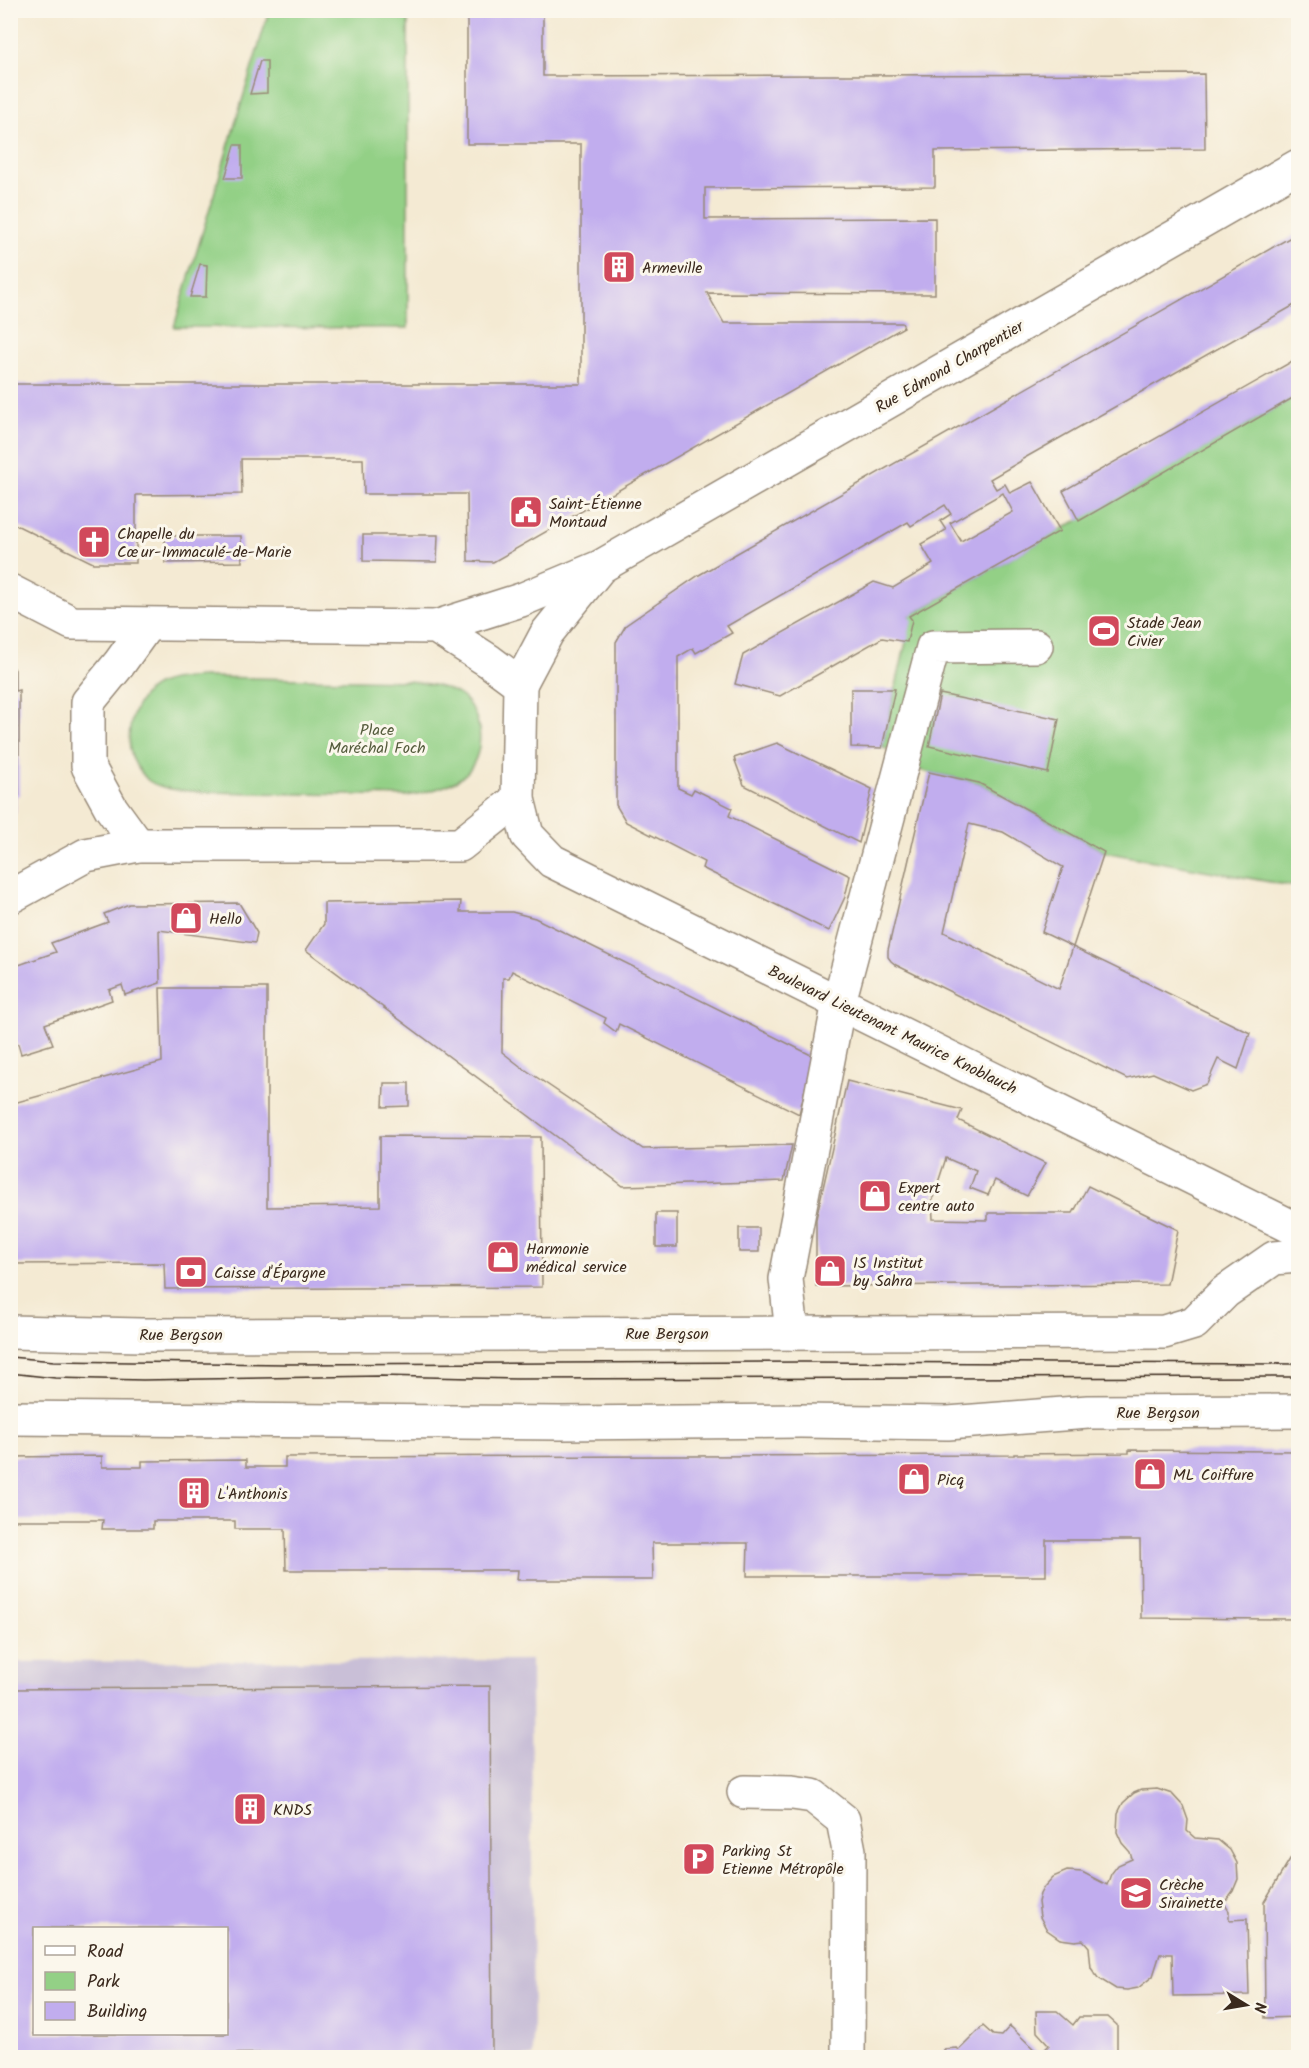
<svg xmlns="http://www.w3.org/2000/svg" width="1309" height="2068" font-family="Kalam,sans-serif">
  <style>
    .industrial { fill: #c9bfd7; fill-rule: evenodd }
    .green { fill: #93d086; stroke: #677d52; stroke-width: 1.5 }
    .building { fill: #c1adee; fill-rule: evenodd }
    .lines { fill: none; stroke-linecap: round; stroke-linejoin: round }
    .minor-casing { stroke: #988a78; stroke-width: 36 }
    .major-casing { stroke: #988a78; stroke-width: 36 }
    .minor { stroke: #fff; stroke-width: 33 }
    .major { stroke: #fff; stroke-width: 33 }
    .tram { stroke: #3b2a1e; stroke-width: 1.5 }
    .labels { text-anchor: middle; stroke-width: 6; stroke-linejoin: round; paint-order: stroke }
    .poi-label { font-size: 16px; fill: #3b2a1e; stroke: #fbf7ec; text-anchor: start }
    .street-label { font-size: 16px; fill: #3b2a1e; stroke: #fbf7ec }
    .park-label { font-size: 16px; fill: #555c3d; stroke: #fbf7ec }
  </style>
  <rect width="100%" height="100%" fill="#fbf7ec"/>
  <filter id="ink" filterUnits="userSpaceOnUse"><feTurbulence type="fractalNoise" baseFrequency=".0167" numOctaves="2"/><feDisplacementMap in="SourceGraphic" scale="12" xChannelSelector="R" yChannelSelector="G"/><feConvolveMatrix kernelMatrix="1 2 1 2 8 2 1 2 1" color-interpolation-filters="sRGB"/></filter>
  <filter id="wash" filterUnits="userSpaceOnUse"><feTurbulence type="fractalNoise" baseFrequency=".008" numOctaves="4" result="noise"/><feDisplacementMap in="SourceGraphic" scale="24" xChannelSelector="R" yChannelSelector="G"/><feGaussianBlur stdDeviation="1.35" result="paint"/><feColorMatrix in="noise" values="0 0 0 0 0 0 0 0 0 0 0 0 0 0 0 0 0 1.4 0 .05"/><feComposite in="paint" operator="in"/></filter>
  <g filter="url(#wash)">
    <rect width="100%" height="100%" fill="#f4ead3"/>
    <path class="industrial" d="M531 1660 533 2057H11L10 1662ZM34 1928H226V2034H34Z"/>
    <g class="green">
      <polygon points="269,11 408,11 408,328 174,327"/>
      <polygon points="1298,395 1298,887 1104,852 979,783 914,769 914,754 882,748 911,620 909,616"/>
      <path d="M205 677 409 681C424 683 449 686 462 697 487 718 486 765 456 781 441 789 423 793 407 796L203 792C186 790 164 791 149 781 146 779 143 774 140 771 122 749 128 711 148 691 162 678 188 678 205 677Z"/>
    </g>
    <g id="blocks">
      <g class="building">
        <polygon points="467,10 543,10 543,76 1204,74 1205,149 935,151 935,187 705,188 705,219 935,218 935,294 707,293 724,323 902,323 904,327 493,562 468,561 467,494 364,494 363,459 241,459 242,494 136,495 136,563 93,563 10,522 10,384 581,384 581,144 467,144"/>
        <polygon points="260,61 267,61 267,93 250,94"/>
        <polygon points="235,145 242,145 242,178 225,178"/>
        <path d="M1298 233V303L1021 460V461L990 479 996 489 1005 484 1010 493 1032 482 1060 531 909 616 912 620 907 642 882 638 780 696 735 684 743 655 874 582 893 588 933 564 921 544 946 530 940 521 951 514 945 505 911 526 908 522 727 626 732 633 696 653 693 648 678 657V788L691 794 694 789 732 808 729 816 850 876 845 897 829 931 702 868 704 862 626 822 616 805V642L626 625 699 575ZM1003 493 1013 512 961 541 950 523Z"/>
        <polygon points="200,264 207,265 206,297 190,297"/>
        <polygon points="1298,358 1298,395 1079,521 1063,491"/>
        <polygon points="363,535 438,535 437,562 363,561"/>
        <polygon points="165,536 241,536 242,562 165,563"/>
        <polygon points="10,661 15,670 15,691 19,690 19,795 16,796 16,812 10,826"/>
        <polygon points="851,689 895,689 882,748 851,747"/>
        <polygon points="940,694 1059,719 1048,773 929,746"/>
        <polygon points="777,743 872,789 859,843 744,785 734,758"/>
        <polygon points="929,772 979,783 1104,852 1073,947 1042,932 1063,867 1003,832 969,824 944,932 1059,989 1073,947 1250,1033 1238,1069 1218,1059 1207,1084 1191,1090 1153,1073 1127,1079 896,965 891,961 888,957 888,950"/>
        <polygon points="461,901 460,912 512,912 535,918 813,1056 799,1114 619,1024 616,1032 604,1023 606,1018 512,971 509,978 503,978 502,1052 520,1066 643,1149 792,1145 784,1181 623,1186 306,950 324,924 324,903"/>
        <polygon points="239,903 257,933 255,943 159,930 160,983 125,995 122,985 109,990 112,1000 45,1024 53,1044 21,1054 18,1044 10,1046 10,968 56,952 51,943 108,922 104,914 129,904"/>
        <polygon points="160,988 267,988 267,1207 380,1206 380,1136 541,1137 542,1287 165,1289 164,1263 10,1264 10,1104 162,1062"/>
        <polygon points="847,1081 962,1110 958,1120 1045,1163 1027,1196 995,1180 988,1195 970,1188 976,1171 946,1158 932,1201 933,1219 988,1220 988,1213 1073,1213 1088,1186 1178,1230 1167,1284 816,1286 816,1219"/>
        <polygon points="384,1083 409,1083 409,1106 383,1107"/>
        <rect x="656" y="1213" width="21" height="34"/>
        <rect x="739" y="1228" width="20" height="24"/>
        <polygon points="1129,1450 1298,1451 1298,1619 1141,1618 1140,1540 1046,1540 1046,1576 747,1576 748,1543 652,1543 653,1580 517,1580 518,1570 286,1570 285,1529 235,1529 235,1521 153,1521 153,1529 102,1529 103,1520 10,1520 10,1457 102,1456 102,1467 142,1467 142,1461 246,1460 246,1467 285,1467 285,1457 1014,1455 1014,1454 1129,1453"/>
        <path d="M490 1686 492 2052 10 2055V1689ZM34 1928H226V2034H34Z"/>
        <polygon points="1157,1789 1172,1794 1183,1806 1188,1820 1187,1831 1195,1838 1218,1840 1230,1850 1237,1863 1238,1879 1233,1891 1224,1903 1229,1911 1229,1920 1247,1919 1249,1995 1173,1996 1172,1954 1160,1954 1153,1976 1138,1988 1127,1990 1116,1989 1098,1978 1091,1968 1089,1947 1083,1940 1075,1941 1060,1939 1047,1930 1040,1917 1038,1902 1040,1894 1044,1887 1053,1877 1067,1871 1082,1872 1107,1885 1111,1874 1118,1865 1132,1859 1130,1852 1122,1843 1117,1832 1118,1813 1123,1803 1134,1793 1141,1790"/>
        <polygon points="1298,1846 1298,2017 1265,2018 1264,1902"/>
        <polygon points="1036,2011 1057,2011 1073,2025 1079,2017 1108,2017 1117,2025 1117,2054 1114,2058 944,2058 944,2049 957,2048 959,2050 983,2026 993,2035 1001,2036 1010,2026 1040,2055 1049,2045 1037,2032"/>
      </g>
    </g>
  </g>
  <g filter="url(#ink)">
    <use href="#blocks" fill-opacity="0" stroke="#988a78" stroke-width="1.5"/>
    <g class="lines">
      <g class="minor-casing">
        <g id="minor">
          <polyline points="436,627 521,600 600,567 1298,166"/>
          <polyline points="520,684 547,633 597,571"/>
          <polyline points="138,845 111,808 88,766 88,702 119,664 147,625"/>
          <polyline points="10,897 86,855 138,845 460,845 518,799"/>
          <polyline points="10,1332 141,1335 1164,1332 1194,1323 1225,1292 1274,1258 1298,1256"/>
          <polyline points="792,1333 786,1279 839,1002 933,647 1036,646"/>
          <polyline points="10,1418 561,1423 800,1421 948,1423 1088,1412 1298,1411"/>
          <polyline points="744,1792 792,1793 813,1796 843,1820 849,1851 848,2058"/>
        </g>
      </g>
      <g class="major-casing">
        <polyline id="major" points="10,591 72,623 436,627 489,661 520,684 518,799 527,835 552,861 1298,1230"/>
      </g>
      <use href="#minor" class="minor"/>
      <use href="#major" class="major"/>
      <g class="tram">
        <polyline points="10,1357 54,1361 285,1364 803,1362 1298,1364"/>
        <polyline points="10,1373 55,1378 143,1380 380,1376 518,1379 1298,1377"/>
      </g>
    </g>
  </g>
  <defs>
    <g id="building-square" transform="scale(1.725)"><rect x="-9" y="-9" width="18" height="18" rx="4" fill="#d1495b" stroke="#fbf7ec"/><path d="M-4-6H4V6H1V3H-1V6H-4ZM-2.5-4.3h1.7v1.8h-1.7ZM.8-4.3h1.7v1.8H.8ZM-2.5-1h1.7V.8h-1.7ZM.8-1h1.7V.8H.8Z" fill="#fff"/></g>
    <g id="civic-square" transform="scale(1.725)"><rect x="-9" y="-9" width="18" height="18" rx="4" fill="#d1495b" stroke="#fbf7ec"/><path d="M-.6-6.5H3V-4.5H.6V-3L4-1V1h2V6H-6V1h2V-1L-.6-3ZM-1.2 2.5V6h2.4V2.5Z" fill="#fff"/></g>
    <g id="church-square" transform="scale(1.725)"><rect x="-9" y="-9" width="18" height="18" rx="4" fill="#d1495b" stroke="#fbf7ec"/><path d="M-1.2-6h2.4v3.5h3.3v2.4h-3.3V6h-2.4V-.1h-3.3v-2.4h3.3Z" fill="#fff"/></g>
    <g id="stadium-square" transform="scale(1.725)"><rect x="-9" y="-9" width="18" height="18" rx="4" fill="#d1495b" stroke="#fbf7ec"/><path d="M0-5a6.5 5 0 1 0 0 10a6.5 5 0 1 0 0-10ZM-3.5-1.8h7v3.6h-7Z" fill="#fff"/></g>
    <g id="shop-square" transform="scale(1.725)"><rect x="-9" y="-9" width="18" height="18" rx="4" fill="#d1495b" stroke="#fbf7ec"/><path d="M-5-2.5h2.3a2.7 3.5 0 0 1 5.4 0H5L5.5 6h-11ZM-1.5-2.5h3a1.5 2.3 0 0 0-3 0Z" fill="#fff"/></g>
    <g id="bank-square" transform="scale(1.725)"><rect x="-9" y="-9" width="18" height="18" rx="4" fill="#d1495b" stroke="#fbf7ec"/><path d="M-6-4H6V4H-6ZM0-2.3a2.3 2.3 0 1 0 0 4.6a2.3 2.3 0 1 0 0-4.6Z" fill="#fff"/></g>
    <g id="parking-square" transform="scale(1.725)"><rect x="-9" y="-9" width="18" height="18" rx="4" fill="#d1495b" stroke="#fbf7ec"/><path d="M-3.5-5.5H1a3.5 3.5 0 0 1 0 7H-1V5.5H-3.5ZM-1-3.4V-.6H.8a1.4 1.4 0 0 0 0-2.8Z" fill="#fff"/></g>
    <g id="school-square" transform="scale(1.725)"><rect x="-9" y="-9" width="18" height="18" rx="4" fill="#d1495b" stroke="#fbf7ec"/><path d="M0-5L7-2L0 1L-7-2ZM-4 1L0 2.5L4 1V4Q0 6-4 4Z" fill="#fff"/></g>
  </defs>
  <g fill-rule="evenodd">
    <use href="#building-square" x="619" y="267"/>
    <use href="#civic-square" x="526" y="512"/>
    <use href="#church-square" x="94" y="542"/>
    <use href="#stadium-square" x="1104" y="631"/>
    <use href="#shop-square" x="186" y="918"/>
    <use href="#shop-square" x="875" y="1196"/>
    <use href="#shop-square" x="503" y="1257"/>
    <use href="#shop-square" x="830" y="1271"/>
    <use href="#bank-square" x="191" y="1272"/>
    <use href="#shop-square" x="1150" y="1474"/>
    <use href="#shop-square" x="914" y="1479"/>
    <use href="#building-square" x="194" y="1493"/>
    <use href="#building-square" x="250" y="1809"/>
    <use href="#parking-square" x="699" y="1859"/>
    <use href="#school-square" x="1136" y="1893"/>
  </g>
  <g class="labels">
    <g class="poi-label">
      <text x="642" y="273">Armeville</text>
      <text x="549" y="509">Saint-Étienne<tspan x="549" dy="18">Montaud</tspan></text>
      <text x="117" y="539">Chapelle du<tspan x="117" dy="18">Cœur-Immaculé-de-Marie</tspan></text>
      <text x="1127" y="628">Stade Jean<tspan x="1127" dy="18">Civier</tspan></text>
      <text x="209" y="924">Hello</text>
      <text x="898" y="1193">Expert<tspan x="898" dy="18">centre auto</tspan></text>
      <text x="526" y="1254">Harmonie<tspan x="526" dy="18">médical service</tspan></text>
      <text x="853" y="1268">IS Institut<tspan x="853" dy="18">by Sahra</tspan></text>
      <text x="214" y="1278">Caisse d'Épargne</text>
      <text x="1173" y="1480">ML Coiffure</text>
      <text x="937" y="1485">Picq</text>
      <text x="217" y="1499">L'Anthonis</text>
      <text x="273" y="1815">KNDS</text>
      <text x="722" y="1856">Parking St<tspan x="722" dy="18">Etienne Métropôle</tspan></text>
      <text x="1159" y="1890">Crèche<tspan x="1159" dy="18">Sirainette</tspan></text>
    </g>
    <g class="street-label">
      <text transform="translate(949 366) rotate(-30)" y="6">Rue Edmond Charpentier</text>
      <text transform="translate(893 1029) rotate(26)" y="6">Boulevard Lieutenant Maurice Knoblauch</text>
      <text x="667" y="1339">Rue Bergson</text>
      <text x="181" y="1340">Rue Bergson</text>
      <text x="1158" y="1418">Rue Bergson</text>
    </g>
    <g class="park-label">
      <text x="377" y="735">Place<tspan x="377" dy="18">Maréchal Foch</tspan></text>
    </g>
  </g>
  <rect width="1309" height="2068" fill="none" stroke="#fbf7ec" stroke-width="36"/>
  <rect x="33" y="1927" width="195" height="108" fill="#fbf7ec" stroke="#aea59a" stroke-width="1.5"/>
  <rect x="45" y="1946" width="30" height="9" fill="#ffffff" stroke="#aea59a" stroke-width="1.5"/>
  <text x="87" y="1957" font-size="18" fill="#3b2a1e">Road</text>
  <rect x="45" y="1972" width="30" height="18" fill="#93d086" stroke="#aea59a" stroke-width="1.5"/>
  <text x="87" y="1987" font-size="18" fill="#3b2a1e">Park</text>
  <rect x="45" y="2002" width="30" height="18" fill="#c1adee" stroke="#aea59a" stroke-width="1.5"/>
  <text x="87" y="2017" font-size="18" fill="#3b2a1e">Building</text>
  <g transform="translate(1246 2005) rotate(101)" stroke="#fbf7ec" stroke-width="4.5" paint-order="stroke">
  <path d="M0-4.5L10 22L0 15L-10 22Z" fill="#3b2a1e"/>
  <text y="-9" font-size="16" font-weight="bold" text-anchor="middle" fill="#3b2a1e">N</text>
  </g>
</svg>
